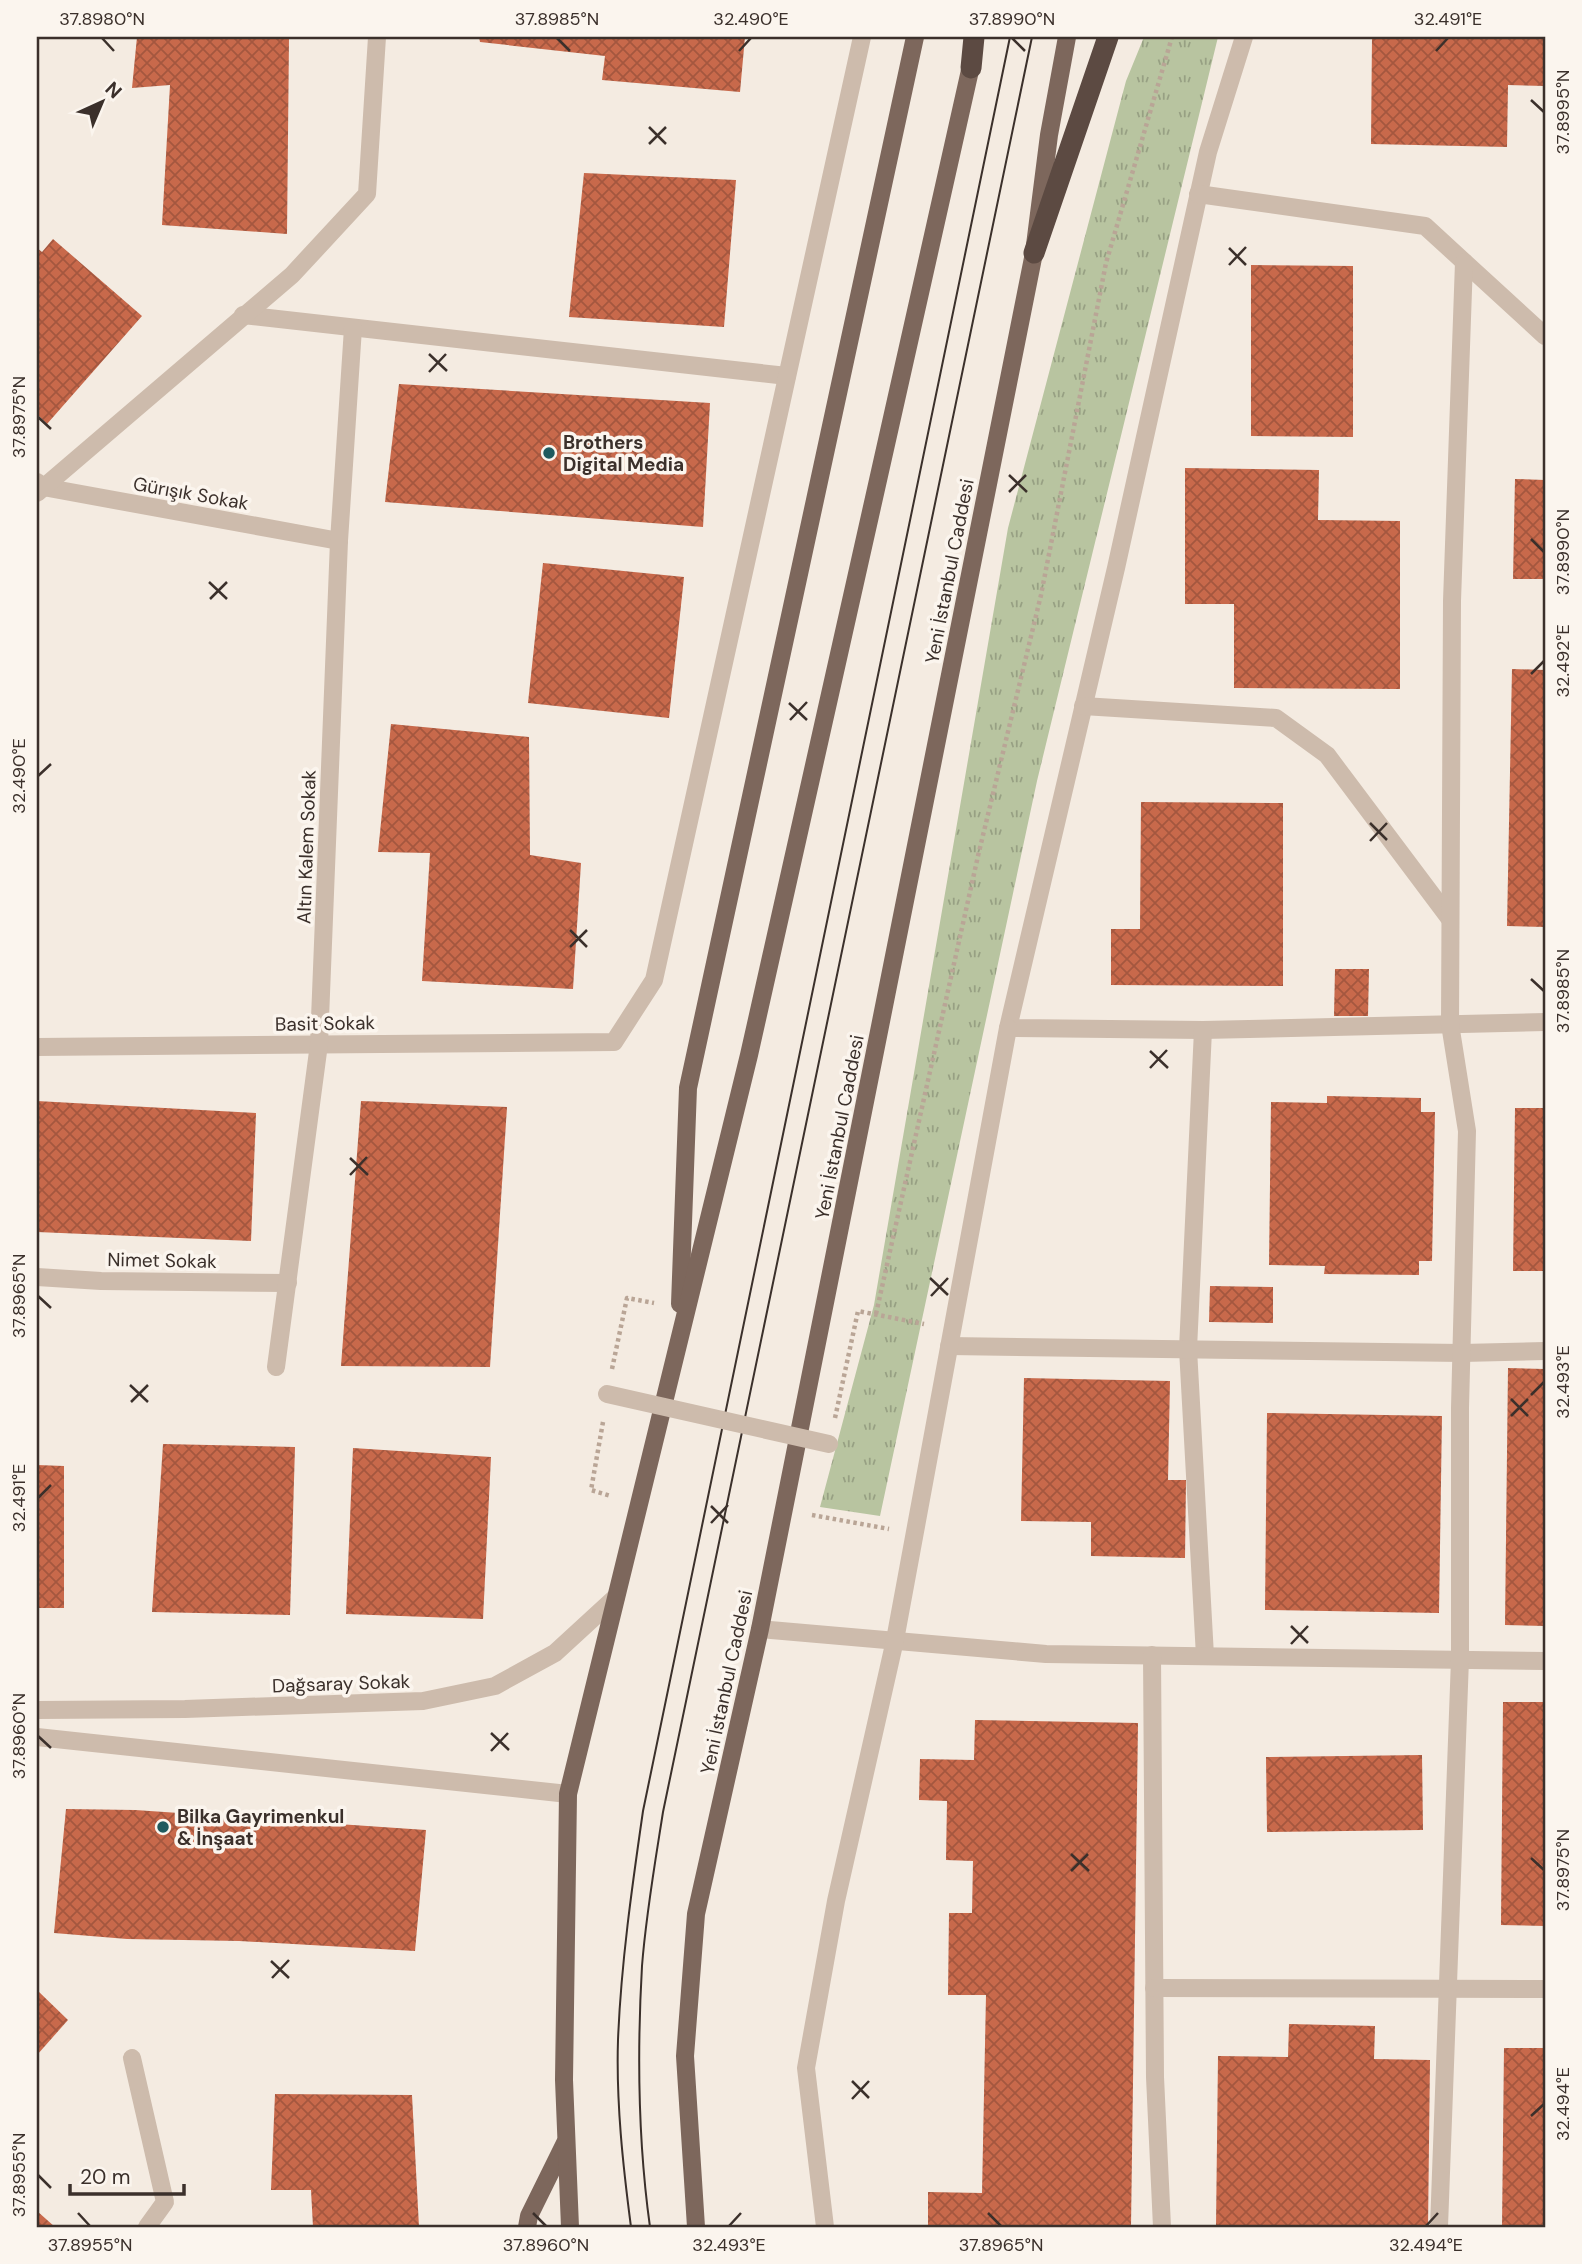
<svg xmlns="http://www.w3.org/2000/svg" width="1582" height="2264" font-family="'DM Sans',sans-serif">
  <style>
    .grass { fill: url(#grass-tufts) }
    .building { fill: url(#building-cross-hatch) }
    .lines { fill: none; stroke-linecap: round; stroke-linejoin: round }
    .path { stroke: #b9a596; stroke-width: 4.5; stroke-dasharray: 3.5 3.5; stroke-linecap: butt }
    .minor { stroke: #cdbbac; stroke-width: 18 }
    .major { stroke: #7d675c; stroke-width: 18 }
    .highway { stroke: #5c4a42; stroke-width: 21 }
    .tram { stroke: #3b302b; stroke-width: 2 }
    .minor-bridge { stroke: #cdbbac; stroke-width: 18 }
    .ticks { fill: none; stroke: #3b302b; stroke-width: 2.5 }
    .poi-dot { fill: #1f5a5e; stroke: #fbf5ee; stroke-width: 2.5 }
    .labels { text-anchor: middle; stroke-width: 7; stroke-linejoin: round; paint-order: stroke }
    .poi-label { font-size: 19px; font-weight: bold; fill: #3b302b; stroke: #fbf5ee; text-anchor: start }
    .street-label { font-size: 19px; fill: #3b302b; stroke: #fbf5ee }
    .neatline { fill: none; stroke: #3b302b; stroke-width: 2.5 }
    .ticks-label { font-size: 18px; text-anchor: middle; fill: #3b302b }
  </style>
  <defs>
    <pattern id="grass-tufts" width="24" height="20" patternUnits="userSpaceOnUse" patternTransform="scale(1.75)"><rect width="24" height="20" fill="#b8c4a0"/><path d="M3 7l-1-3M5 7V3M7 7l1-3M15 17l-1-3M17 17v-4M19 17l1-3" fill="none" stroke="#97a083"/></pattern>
    <pattern id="building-cross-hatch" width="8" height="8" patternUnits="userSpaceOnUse" patternTransform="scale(1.75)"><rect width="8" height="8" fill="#c8694b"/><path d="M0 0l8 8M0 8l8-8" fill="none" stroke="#a4573f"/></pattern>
  </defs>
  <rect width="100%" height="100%" fill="#f4ebe1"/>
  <polygon class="grass" points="1144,37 1218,37 1037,781 880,1516 820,1507 874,1305 1008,528 1126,81"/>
  <g class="building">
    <polygon points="137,37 289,37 287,234 162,225 170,85 132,88"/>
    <polygon points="479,37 745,37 740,92 602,80 605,56 480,42"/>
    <polygon points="1372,37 1545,37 1545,86 1508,85 1507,147 1371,144"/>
    <polygon points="584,173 736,180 724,327 569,317"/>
    <polygon points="53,239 142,316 47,424 37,414 37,248 42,252"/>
    <polygon points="1251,265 1353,266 1353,437 1251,436"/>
    <polygon points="399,384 710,403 703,527 385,502"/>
    <polygon points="1185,468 1319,470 1318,520 1400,521 1400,689 1234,688 1234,604 1185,604"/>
    <polygon points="1515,479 1545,480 1545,579 1513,579"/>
    <polygon points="543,563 684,577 669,718 528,703"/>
    <polygon points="1512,669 1545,670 1545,927 1507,926"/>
    <polygon points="391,724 529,737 530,855 581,863 573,989 422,981 430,853 378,852"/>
    <polygon points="1141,802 1283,803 1283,986 1111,985 1111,929 1140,929"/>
    <polygon points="1335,969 1369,969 1368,1016 1334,1016"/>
    <polygon points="1327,1096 1421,1098 1421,1112 1435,1112 1432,1261 1419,1261 1419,1275 1324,1274 1325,1266 1269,1265 1271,1102 1327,1103"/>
    <polygon points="37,1101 256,1113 251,1241 37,1232"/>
    <polygon points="361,1101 507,1107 490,1367 341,1366"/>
    <polygon points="1515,1108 1545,1108 1545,1271 1513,1271"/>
    <polygon points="1210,1286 1273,1287 1273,1323 1209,1322"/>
    <polygon points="1508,1368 1545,1369 1545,1626 1505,1625"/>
    <polygon points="1024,1378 1170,1381 1168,1480 1186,1480 1185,1558 1091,1556 1091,1522 1021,1521"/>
    <polygon points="1267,1413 1442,1416 1439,1613 1265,1610"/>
    <polygon points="163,1444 295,1447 290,1615 152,1612"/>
    <polygon points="353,1448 491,1457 483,1619 346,1614"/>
    <polygon points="37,1465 64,1466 64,1608 37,1608"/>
    <polygon points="1503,1702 1545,1702 1545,1926 1501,1925"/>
    <polygon points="975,1720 1138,1723 1131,2227 928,2227 928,2192 982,2193 986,1995 948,1995 949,1913 972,1913 973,1861 946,1860 947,1801 919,1800 920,1759 974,1760"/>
    <polygon points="1422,1755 1423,1830 1267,1832 1266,1757"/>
    <polygon points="66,1809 135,1810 426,1830 415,1951 239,1941 127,1939 54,1933"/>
    <polygon points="37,1990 68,2020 37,2055"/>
    <polygon points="1289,2024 1375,2026 1374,2059 1430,2060 1428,2227 1216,2227 1218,2056 1288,2057"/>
    <polygon points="1504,2048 1545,2048 1545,2227 1502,2227"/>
    <polygon points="275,2094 412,2095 419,2227 313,2227 311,2190 271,2190"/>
    <polygon points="37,2211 55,2227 37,2227"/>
  </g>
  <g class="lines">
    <g class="path">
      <polyline points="876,1314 978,856 1041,595 1106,263 1172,37"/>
      <polyline points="612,1369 627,1298 654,1303"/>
      <polyline points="835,1418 858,1311 924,1324"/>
      <polyline points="603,1422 591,1490 611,1496"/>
      <polyline points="812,1515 889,1529"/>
    </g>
    <g class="minor">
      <polyline points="1244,37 1208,152 1116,568 1008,1028 1203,1030 1545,1022"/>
      <polyline points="1198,194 1425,226 1545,336"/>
      <polyline points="243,315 787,376"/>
      <polyline points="37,482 43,487 339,541"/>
      <polyline points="37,493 292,275 367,194 377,37"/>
      <polyline points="1083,706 1276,718 1327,755 1450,919"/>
      <polyline points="1203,1030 1188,1349 1205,1656"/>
      <polyline points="37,1047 614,1042 654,980 862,37"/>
      <polyline points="37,1277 101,1281 288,1283"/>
      <polyline points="949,1346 1462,1353 1545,1351"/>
      <polyline points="276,1367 319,1044 339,541 353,328"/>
      <polyline points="760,1629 1046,1654 1545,1661"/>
      <polyline points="1152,1655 1155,2077 1162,2227"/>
      <polyline points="37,1710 185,1709 423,1701 495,1686 555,1653 616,1597"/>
      <polyline points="37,1737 568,1794"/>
      <polyline points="1154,1988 1545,1989"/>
      <polyline points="132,2058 165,2202 147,2227"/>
      <polyline points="825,2227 806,2068 836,1901 895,1640 1008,1028"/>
      <polyline points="1439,2227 1460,1659 1460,1408 1467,1131 1450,1024 1452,601 1464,262"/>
    </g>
    <g class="major">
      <polyline points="680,1304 688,1088 915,37"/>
      <polyline points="527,2227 529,2216 565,2143"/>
      <polyline points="570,2227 564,2080 568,1794 749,1055 973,57"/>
      <polyline points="696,2227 685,2056 696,1914 760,1629 1034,253 1049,135 1067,37"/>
    </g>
    <g class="highway">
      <polyline points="971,68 974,37"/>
      <polyline points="1034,253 1108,37"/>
    </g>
    <g class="tram">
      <path d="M631 2227C623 2166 616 2102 618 2040 621 1964 632 1887 643 1811L1010 37"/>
      <path d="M650 2227C638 2141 637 2053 642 1966 646 1914 655 1863 663 1812L1032 37"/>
    </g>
    <polyline class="minor-bridge" points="607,1394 829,1444"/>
  </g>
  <path class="ticks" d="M102 38 114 51M557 38 570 51M1012 38 1025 51M739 51 751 38M1436 51 1448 38M1531 100 1544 112M649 127 666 144M649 144 666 127M1229 248 1246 265M1229 265 1246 247M429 354 447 371M429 372 446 354M38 417 51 429M1009 475 1027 492M1009 492 1026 475M1531 539 1544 552M209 582 227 599M210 599 227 582M1531 674 1544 661M789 703 807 720M790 720 807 702M38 776 51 764M1370 823 1387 840M1370 841 1387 823M570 930 587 947M570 947 587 930M1531 979 1544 991M1150 1051 1168 1068M1150 1068 1167 1050M350 1158 368 1175M350 1175 367 1157M930 1278 948 1295M38 1296 51 1308M931 1296 948 1278M130 1385 148 1402M1531 1395 1544 1382M1511 1399 1528 1416M131 1402 148 1385M1511 1416 1528 1399M38 1498 51 1485M711 1506 728 1523M711 1523 728 1505M1291 1626 1308 1643M1291 1644 1308 1626M491 1733 509 1750M38 1736 51 1748M491 1751 508 1733M1071 1854 1089 1871M1531 1858 1544 1870M1071 1871 1088 1854M271 1961 289 1978M272 1978 289 1960M852 2081 869 2098M852 2099 869 2081M1531 2116 1544 2104M38 2175 51 2188M78 2213 90 2226M533 2213 546 2226M988 2213 1001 2226M729 2226 741 2213M1426 2226 1438 2213"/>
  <g class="poi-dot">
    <circle cx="549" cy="453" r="7"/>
    <circle cx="163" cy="1827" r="7"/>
  </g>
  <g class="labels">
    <g class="poi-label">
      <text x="563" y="449">Brothers<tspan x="563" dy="22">Digital Media</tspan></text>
      <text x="177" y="1823">Bilka Gayrimenkul<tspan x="177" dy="22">&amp; İnşaat</tspan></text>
    </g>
    <g class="street-label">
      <text transform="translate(191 493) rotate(10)" y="7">Gürışık Sokak</text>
      <text transform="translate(949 571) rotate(-79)" y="7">Yeni İstanbul Caddesi</text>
      <text transform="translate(306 847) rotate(-88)" y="7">Altın Kalem Sokak</text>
      <text transform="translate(325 1023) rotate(-1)" y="7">Basit Sokak</text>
      <text transform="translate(839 1127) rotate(-79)" y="7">Yeni İstanbul Caddesi</text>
      <text transform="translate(162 1260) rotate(1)" y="7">Nimet Sokak</text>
      <text transform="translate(726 1682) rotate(-78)" y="7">Yeni İstanbul Caddesi</text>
      <text transform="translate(341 1683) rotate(-2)" y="7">Dağsaray Sokak</text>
    </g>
  </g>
  <rect width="1582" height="2264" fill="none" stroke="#fbf5ee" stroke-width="77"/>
  <g transform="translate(102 102) rotate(44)" stroke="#fbf5ee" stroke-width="5" paint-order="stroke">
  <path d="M0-5L12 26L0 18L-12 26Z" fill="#3b302b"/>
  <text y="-10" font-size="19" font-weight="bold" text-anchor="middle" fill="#3b302b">N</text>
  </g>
  <path d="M70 2184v10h114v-10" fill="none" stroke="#3b302b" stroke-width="3.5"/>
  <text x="80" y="2184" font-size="21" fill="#3b302b" stroke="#fbf5ee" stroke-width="5" paint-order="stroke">20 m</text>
  <rect x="38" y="38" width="1506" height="2188" class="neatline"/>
  <g class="ticks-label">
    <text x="102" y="25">37.8980°N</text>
    <text x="557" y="25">37.8985°N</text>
    <text x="751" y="25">32.490°E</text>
    <text x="1012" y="25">37.8990°N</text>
    <text x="1448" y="25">32.491°E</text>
    <text transform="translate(1563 112) rotate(-90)" y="6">37.8995°N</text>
    <text transform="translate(19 417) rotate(-90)" y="6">37.8975°N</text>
    <text transform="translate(1563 552) rotate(-90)" y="6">37.8990°N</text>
    <text transform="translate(1563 661) rotate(-90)" y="6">32.492°E</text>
    <text transform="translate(19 776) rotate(-90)" y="6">32.490°E</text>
    <text transform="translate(1563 991) rotate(-90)" y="6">37.8985°N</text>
    <text transform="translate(19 1296) rotate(-90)" y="6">37.8965°N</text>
    <text transform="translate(1563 1382) rotate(-90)" y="6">32.493°E</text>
    <text transform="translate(19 1498) rotate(-90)" y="6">32.491°E</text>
    <text transform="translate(19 1736) rotate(-90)" y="6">37.8960°N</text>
    <text transform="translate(1563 1870) rotate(-90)" y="6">37.8975°N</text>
    <text transform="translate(1563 2104) rotate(-90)" y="6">32.494°E</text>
    <text transform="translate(19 2175) rotate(-90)" y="6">37.8955°N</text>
    <text x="90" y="2251">37.8955°N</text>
    <text x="546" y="2251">37.8960°N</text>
    <text x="729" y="2251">32.493°E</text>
    <text x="1001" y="2251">37.8965°N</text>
    <text x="1426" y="2251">32.494°E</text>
  </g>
</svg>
